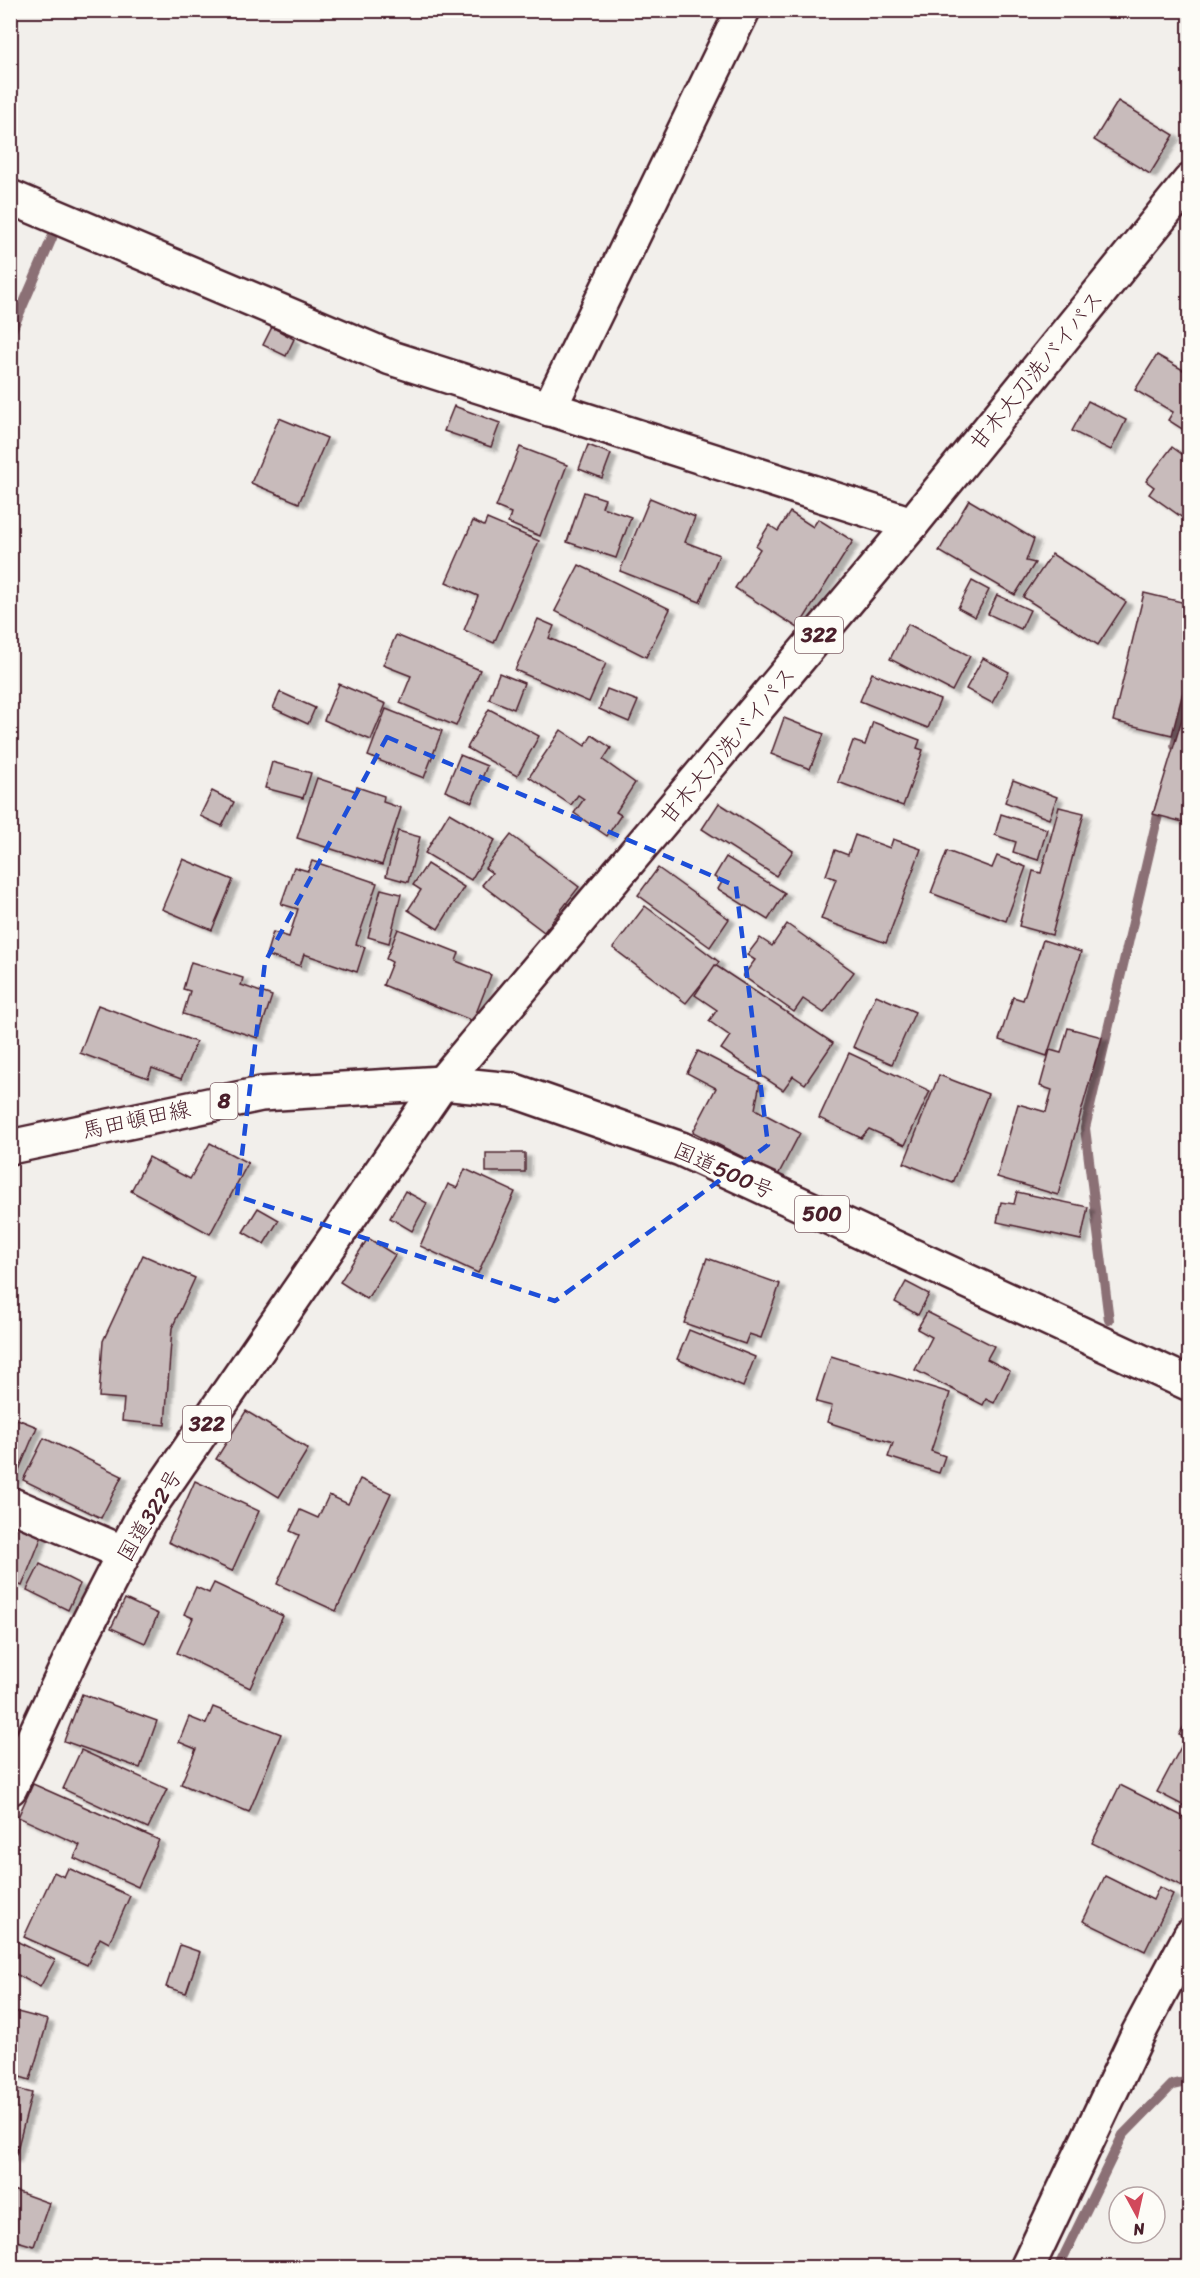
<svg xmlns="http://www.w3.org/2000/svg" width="1200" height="2278" font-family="Sriracha,'Klee One',sans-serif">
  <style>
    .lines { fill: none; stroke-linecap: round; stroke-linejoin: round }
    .stream { stroke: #8b6f75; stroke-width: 10 }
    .building { fill: #c8bbbb; stroke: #4a1f2b; stroke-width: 1.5; filter: url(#shadow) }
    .minor-casing { stroke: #4a1f2b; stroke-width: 38 }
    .major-casing { stroke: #4a1f2b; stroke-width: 38 }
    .highway-casing { stroke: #4a1f2b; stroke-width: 38 }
    .minor { stroke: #fdfcf7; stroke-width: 33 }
    .major { stroke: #fdfcf7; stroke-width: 33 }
    .highway { stroke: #fdfcf7; stroke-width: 33 }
    .marked { fill: none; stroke: #1d4ed8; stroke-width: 4.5; stroke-dasharray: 12 8; stroke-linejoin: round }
    .labels { text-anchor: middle; stroke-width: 5; stroke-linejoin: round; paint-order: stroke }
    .shield { fill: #fdfcf7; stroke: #806168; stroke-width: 1.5 }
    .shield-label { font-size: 21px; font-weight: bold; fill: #4a1f2b }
    .street-label { font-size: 22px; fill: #4a1f2b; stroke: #fdfcf7 }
  </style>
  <defs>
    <filter id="shadow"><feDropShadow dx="6" dy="4" stdDeviation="1.5" flood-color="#0004"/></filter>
  </defs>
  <rect width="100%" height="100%" fill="#f2efeb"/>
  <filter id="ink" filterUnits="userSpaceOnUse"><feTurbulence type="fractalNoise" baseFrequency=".0167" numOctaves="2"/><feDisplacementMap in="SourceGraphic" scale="12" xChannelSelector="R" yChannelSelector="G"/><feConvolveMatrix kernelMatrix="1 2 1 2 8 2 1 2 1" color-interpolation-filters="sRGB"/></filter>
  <g filter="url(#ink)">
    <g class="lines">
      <g class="stream">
        <polyline points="10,335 52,238"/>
        <polyline points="1175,746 1190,683"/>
        <polyline points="1109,1320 1085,1128 1161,802"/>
        <polyline points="1058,2268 1123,2135 1172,2085 1190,2081"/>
      </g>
    </g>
    <g class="building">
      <polygon points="1118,101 1174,135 1150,174 1094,140"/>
      <polygon points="272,327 294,339 286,356 263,345"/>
      <polygon points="1157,355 1190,374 1190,434 1168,420 1173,412 1135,390"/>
      <polygon points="1088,401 1126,420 1111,450 1072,431"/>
      <polygon points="454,406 500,423 491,447 444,431"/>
      <polygon points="279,418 327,438 299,503 251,483"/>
      <polygon points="588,445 611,454 602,478 579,469"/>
      <polygon points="520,447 567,465 540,536 508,523 511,513 496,507"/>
      <polygon points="1172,447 1190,460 1190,523 1149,494 1154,487 1146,481"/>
      <polygon points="584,492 605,499 602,507 631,517 616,558 567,542"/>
      <polygon points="650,498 695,517 685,542 719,555 700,602 620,571"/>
      <polygon points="969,500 1034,539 1026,561 1035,563 1015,595 939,551"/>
      <polygon points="790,512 813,527 818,519 853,541 798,628 735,588 760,549 756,546 769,525 778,531"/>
      <polygon points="487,519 539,541 494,643 464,630 478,596 446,582 473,521 484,526"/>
      <polygon points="1052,554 1126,602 1098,645 1023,597"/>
      <polygon points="579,565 670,609 646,657 555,611"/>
      <polygon points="972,581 989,590 975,617 958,608"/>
      <polygon points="1144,593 1190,604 1190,664 1172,735 1113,721"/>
      <polygon points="997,595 1030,610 1021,629 988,614"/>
      <polygon points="538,619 554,626 549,638 606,663 589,702 515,670"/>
      <polygon points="908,624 970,656 952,691 890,659"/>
      <polygon points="396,635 480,670 456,726 400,703 411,676 383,665"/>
      <polygon points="983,658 1009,672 992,703 966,689"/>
      <polygon points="499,673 524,683 514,709 489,699"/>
      <polygon points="872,673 940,700 928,728 860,701"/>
      <polygon points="339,684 386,704 371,740 324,720"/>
      <polygon points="607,689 638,701 629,722 599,709"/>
      <polygon points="280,692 315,708 308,724 273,708"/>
      <polygon points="1190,693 1190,824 1153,814"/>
      <polygon points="386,709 442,731 424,778 368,756"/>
      <polygon points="489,709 539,736 517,776 467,748"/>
      <polygon points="784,718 824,734 810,769 771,754"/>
      <polygon points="873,722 920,740 917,748 923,750 903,806 838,782 853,741 865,745"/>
      <polygon points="561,730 585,746 592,735 611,748 603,760 635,783 616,812 621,815 607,836 574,813 584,799 578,795 571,805 529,777"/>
      <polygon points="460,755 487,766 472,802 445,791"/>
      <polygon points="272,762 311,773 303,798 265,788"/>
      <polygon points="317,778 356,791 357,787 384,796 383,802 401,808 382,865 297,838"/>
      <polygon points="1013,780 1057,797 1049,819 1005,802"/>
      <polygon points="212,791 234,802 222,826 200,816"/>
      <polygon points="719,803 793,851 776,876 702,829"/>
      <polygon points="1059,807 1084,813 1052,935 1019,926 1033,871 1041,873"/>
      <polygon points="449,813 495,840 471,880 425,853"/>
      <polygon points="1001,814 1047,829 1038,860 1013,852 1016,842 995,835"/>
      <polygon points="398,831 420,837 408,882 386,876"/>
      <polygon points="511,835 579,887 544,932 482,885 492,873 485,868"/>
      <polygon points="855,835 890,848 893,839 921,849 886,943 821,919 836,879 826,875 835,850 848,855"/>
      <polygon points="947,851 992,868 997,856 1026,867 1006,921 931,893"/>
      <polygon points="726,857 785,893 768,920 718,889 722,882 714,877"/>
      <polygon points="183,859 233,880 212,930 162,909"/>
      <polygon points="312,861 377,883 356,944 365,947 357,972 304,954 300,966 266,955 273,932 289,937 298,909 281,904 294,867 308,871"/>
      <polygon points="427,864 464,887 438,929 408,910 421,890 413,885"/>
      <polygon points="658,868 729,919 710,947 638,895"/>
      <polygon points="381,889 401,894 389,943 368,937"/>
      <polygon points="645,906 719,962 686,1003 613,948"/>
      <polygon points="787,924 854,972 824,1013 803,999 794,1012 743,976 755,960 747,955 760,938 772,946"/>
      <polygon points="398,929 459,953 456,961 491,975 473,1021 383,985 392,962 386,959"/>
      <polygon points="1043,940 1081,952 1047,1056 999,1040 1013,997 1023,1000"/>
      <polygon points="191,962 243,978 241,985 272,996 258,1038 183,1014 190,991 183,989"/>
      <polygon points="715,965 833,1043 805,1084 793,1076 783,1090 721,1049 730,1036 709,1021 717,1010 695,995"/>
      <polygon points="876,995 915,1012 892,1064 853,1047"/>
      <polygon points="98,1005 196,1042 181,1079 152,1068 148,1078 80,1053"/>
      <polygon points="1068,1028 1102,1037 1058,1195 997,1177 1018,1104 1046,1112 1052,1090 1040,1086 1050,1050 1061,1053"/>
      <polygon points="698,1051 760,1083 755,1109 800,1133 778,1175 693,1132 716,1088 687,1073"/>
      <polygon points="849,1053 930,1091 905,1145 869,1129 861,1138 819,1118"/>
      <polygon points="939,1075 988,1094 953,1183 904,1163"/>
      <polygon points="210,1143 248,1163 210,1234 131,1191 149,1157 190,1179"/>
      <rect x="486" y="1153" width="39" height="19"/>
      <polygon points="465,1169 515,1192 478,1273 420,1246 448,1184 457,1188"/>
      <polygon points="405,1191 427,1203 412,1231 390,1218"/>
      <polygon points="1017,1192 1088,1207 1081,1240 997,1222 1001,1202 1014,1204"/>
      <polygon points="258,1208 279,1220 264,1244 243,1232"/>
      <polygon points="368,1238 395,1255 367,1299 340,1282"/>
      <polygon points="143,1255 195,1278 172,1328 165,1425 122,1421 124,1399 99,1397 103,1341"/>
      <polygon points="707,1258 780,1284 761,1338 749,1334 745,1344 684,1323"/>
      <polygon points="906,1282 929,1294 918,1315 895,1302"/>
      <polygon points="927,1312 994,1346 987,1359 1010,1371 994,1403 986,1399 983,1405 915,1370 932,1337 917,1329"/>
      <polygon points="689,1330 755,1357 743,1387 677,1359"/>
      <polygon points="831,1356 950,1393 931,1451 945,1456 939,1473 888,1457 893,1443 827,1422 832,1406 816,1402"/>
      <polygon points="246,1411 308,1449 279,1497 216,1459"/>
      <polygon points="10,1416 37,1427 14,1482 10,1480"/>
      <polygon points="44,1438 122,1476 101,1518 23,1480"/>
      <polygon points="360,1479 391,1493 336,1611 277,1584 299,1535 290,1531 300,1510 318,1518 329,1495 348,1504"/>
      <polygon points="195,1481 259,1511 232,1571 168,1542"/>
      <polygon points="10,1524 42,1536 22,1586 10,1581"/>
      <polygon points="40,1564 80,1584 68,1610 27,1590"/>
      <polygon points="214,1583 283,1616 250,1688 177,1653 193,1618 184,1614 196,1587 209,1593"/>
      <polygon points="125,1599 158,1614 145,1643 111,1628"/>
      <polygon points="82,1694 157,1721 140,1768 64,1741"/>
      <polygon points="213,1707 281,1734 249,1812 181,1784 196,1749 179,1742 189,1717 206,1724"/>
      <polygon points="1190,1715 1190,1740 1179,1735"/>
      <polygon points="1182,1745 1190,1749 1190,1809 1157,1792"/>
      <polygon points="81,1750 167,1789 148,1828 63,1789"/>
      <polygon points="33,1784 159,1840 138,1887 74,1858 80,1845 18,1817"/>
      <polygon points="1120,1785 1190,1820 1190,1871 1182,1886 1092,1843"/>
      <polygon points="68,1868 130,1896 109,1943 100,1938 87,1965 24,1937 54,1872 64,1877"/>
      <polygon points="1105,1876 1153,1900 1159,1887 1173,1894 1145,1951 1083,1921"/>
      <polygon points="10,1938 55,1960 40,1987 10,1971"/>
      <polygon points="180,1945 200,1952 186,1993 166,1987"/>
      <polygon points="10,2010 48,2020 30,2080 10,2074"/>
      <polygon points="10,2087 32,2093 15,2158 10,2157"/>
      <polygon points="10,2189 49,2203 34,2246 10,2239"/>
    </g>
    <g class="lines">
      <g class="minor-casing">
        <g id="minor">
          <polyline points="10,197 391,358 912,524"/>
          <polyline points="549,409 743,10"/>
          <polyline points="10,1504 124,1553"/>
          <polyline points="1027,2268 1138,2034 1190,1936"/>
        </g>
      </g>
      <g class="major-casing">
        <polyline id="major" points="10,1147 261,1094 442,1083"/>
      </g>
      <g class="highway-casing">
        <g id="highway">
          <polyline points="442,1083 512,1090 681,1149 1190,1384"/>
          <polyline points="10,1788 79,1641 142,1518 442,1083 912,524 1190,181"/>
        </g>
      </g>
      <use href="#minor" class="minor"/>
      <use href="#major" class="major"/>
      <use href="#highway" class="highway"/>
    </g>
  </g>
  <path class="marked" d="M387 737 736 886 768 1145 555 1301 237 1196 265 962Z"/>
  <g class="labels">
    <g class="shield">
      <rect x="795" y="617" width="48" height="36" rx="4.5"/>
      <rect x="210.5" y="1083" width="27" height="36" rx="4.5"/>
      <rect x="795" y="1196" width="54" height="36" rx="4.5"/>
      <rect x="183" y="1406" width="48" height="36" rx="4.5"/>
    </g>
    <g class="shield-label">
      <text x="819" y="642">322</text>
      <text x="224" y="1108">8</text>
      <text x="822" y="1221">500</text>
      <text x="207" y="1431">322</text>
    </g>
    <g class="street-label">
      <text transform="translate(1036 370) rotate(-51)" y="8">甘木大刀洗バイパス</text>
      <text transform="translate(727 745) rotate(-50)" y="8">甘木大刀洗バイパス</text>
      <text transform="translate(136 1119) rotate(-12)" y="8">馬田頓田線</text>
      <text transform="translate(724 1170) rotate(24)" y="8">国道500号</text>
      <text transform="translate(149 1515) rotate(-59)" y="8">国道322号</text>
    </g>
  </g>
  <rect width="1200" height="2278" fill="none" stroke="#fdfcf7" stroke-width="36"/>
  <rect x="18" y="18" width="1164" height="2242" fill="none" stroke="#4a1f2b" stroke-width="2" filter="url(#ink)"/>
  <g transform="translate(1137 2215) rotate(172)"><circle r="28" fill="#fdfcf7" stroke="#b5a4a5" stroke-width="1.5"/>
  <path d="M0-4.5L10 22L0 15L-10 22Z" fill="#d1495b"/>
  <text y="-9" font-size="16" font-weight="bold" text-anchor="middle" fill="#4a1f2b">N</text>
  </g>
</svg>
